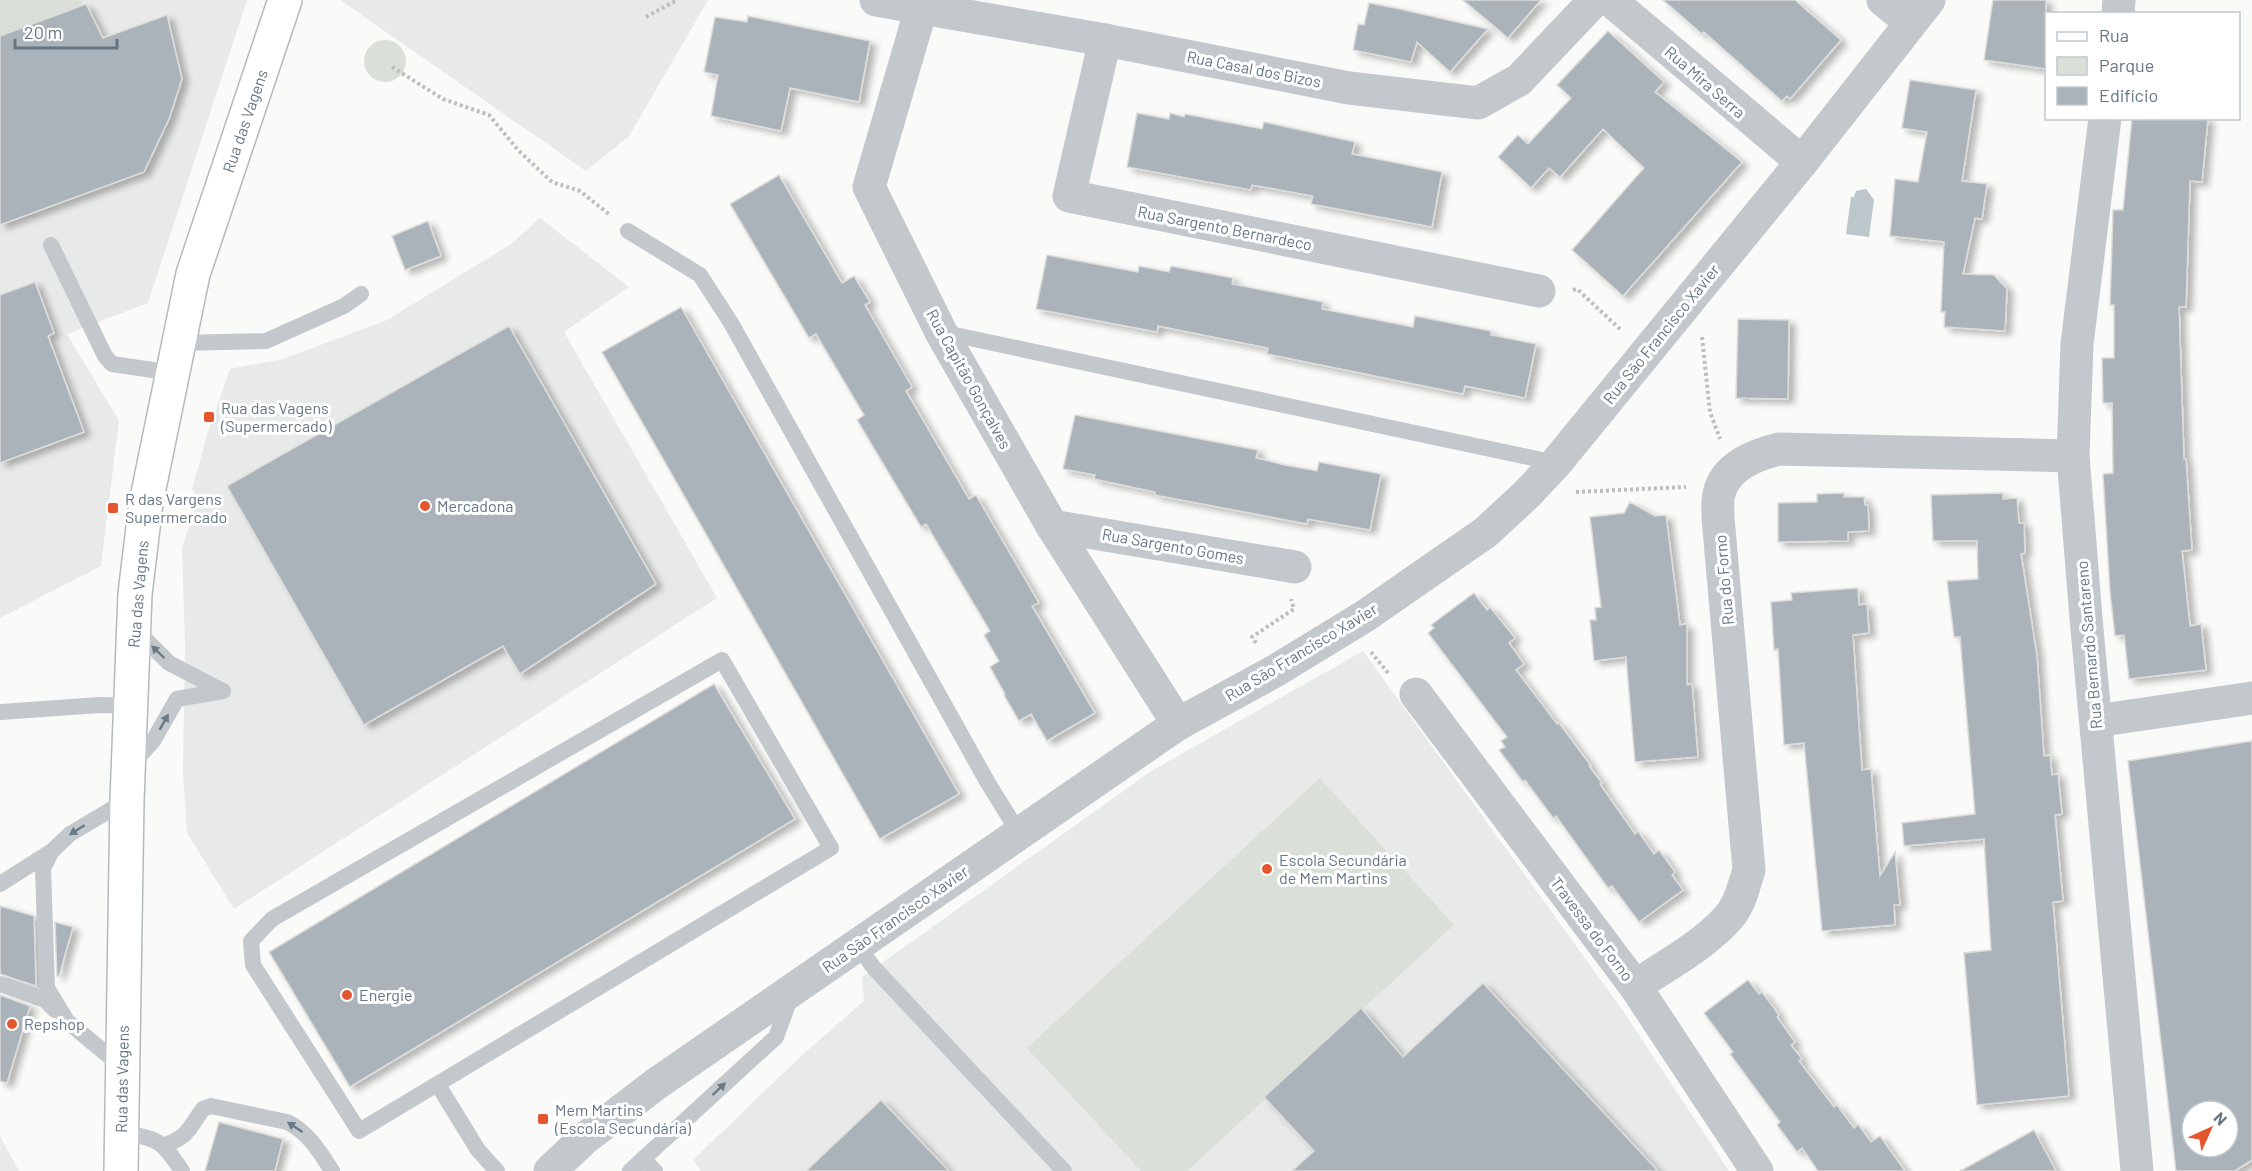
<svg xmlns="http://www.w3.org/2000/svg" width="2252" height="1171" font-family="Barlow,sans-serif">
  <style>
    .built { fill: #e8e9e9 }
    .green { fill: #dadfd7 }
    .water { fill: #bbc7cb }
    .building { fill: #aab3b9; stroke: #dcdcda; stroke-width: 1.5; fill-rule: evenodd; filter: url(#shadow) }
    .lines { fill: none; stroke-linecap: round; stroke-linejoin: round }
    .secondary-casing { stroke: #b3babf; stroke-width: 36 }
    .path { stroke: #bbbfc2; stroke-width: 4; stroke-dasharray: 3 3; stroke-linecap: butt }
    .lane { stroke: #c3c8cc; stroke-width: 16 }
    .street { stroke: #c3c8cc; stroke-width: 33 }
    .secondary { stroke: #fff; stroke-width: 33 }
    .oneway { fill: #6a7a87 }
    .poi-dot { fill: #e4572e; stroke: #fff; stroke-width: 2 }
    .labels { text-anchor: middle; stroke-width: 6; stroke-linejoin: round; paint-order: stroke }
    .street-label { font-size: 16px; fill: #657683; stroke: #fff }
    .poi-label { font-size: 16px; fill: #657683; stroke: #fff; text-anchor: start }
  </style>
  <defs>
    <filter id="shadow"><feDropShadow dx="6" dy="4" stdDeviation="3" flood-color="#0004"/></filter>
  </defs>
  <rect width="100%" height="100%" fill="#fafaf8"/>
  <g class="built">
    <polygon points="83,0 247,0 148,303 67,334 119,421 101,566 0,618 0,36 78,7"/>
    <polygon points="340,0 708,0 629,136 586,171"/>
    <polygon points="540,218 629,287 564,332 717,598 234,909 187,833 183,772 185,645 182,548 198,499 192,489 208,432 230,369 283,359 387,320 511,244"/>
    <polygon points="1363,651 1621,1008 1729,1171 701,1171 693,1160 800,1057 864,1001 862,977 1153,770"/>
    <polygon points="0,1136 19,1171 0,1171"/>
  </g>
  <g class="green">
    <polygon points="0,0 83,0 79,7 0,36"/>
    <circle cx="385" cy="61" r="21"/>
    <polygon points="1320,778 1454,925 1187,1171 1141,1171 1027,1048"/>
  </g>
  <polygon class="water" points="1866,189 1874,200 1869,237 1846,234 1851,197 1854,197 1856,191"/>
  <g class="building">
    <polygon points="1463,0 1541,0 1508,38"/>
    <polygon points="1663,0 1795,0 1841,40 1790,99 1787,96 1782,101 1704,32 1702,34"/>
    <polygon points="1993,0 2046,0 2046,69 1984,60"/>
    <polygon points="1369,3 1395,8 1488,29 1450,72 1417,42 1411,62 1353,50 1358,24 1364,25"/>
    <polygon points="86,4 103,38 167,15 182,79 169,119 144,172 0,225 0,36"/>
    <polygon points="748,16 870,41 859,102 790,88 781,131 711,116 718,75 704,72 715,17 747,22"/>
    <polygon points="1608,31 1664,82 1655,92 1742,162 1623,296 1572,250 1644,168 1603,129 1560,177 1549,168 1531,188 1498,157 1518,135 1528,144 1571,98 1557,85"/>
    <polygon points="1910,80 1976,90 1962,181 1987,184 1982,219 1975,218 1963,274 1994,275 2007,289 2005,331 1944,327 1945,312 1941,312 1944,242 1890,236 1895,179 1918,182 1927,132 1902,128"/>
    <polygon points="1137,113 1169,119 1170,113 1184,117 1185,114 1262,129 1264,122 1355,142 1352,154 1442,172 1432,227 1311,204 1313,196 1252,185 1251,190 1127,167"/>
    <polygon points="2132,118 2208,118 2202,182 2190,181 2186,307 2179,307 2184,459 2186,459 2192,550 2182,551 2190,626 2201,624 2206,670 2129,679 2124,635 2115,636 2110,592 2103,474 2113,473 2112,403 2103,403 2102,358 2114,358 2114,305 2110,305 2113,210 2123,210"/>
    <polygon points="779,175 842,283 854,276 870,302 865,305 912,387 906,391 969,499 976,495 991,521 1039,603 1032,606 1095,713 1047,741 1031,714 1019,721 1004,695 1005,694 990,667 999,661 984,635 990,631 926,524 921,527 857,420 864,415 816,334 809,338 730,204"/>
    <polygon points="428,221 441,256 405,270 392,236"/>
    <polygon points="1047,255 1138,272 1139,266 1169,272 1171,266 1233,278 1232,284 1323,302 1322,309 1413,327 1415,316 1491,331 1491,335 1536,344 1525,398 1465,386 1463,394 1267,354 1268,348 1158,326 1157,332 1036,309"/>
    <polygon points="35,282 54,333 48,336 84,432 0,463 0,295"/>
    <polygon points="681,307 959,794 880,839 602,352"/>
    <polygon points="1738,319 1789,320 1788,399 1736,398"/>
    <polygon points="509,326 656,584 520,674 503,646 364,725 227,486"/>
    <polygon points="1075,415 1258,450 1256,458 1285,465 1317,471 1319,462 1381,474 1370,530 1308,519 1307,524 1155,495 1155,492 1094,479 1095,475 1063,469"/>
    <polygon points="1844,493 1844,497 1864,497 1865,505 1868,505 1869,531 1848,532 1848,541 1778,542 1778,503 1817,502 1817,494"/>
    <polygon points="2003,493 2003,499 2017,498 2019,523 2024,523 2025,553 2021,554 2037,656 2044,756 2050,755 2052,775 2058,774 2062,814 2055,815 2063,901 2053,902 2069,1096 1977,1105 1964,953 1991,950 1984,839 1904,846 1902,823 1975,814 1960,637 1954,637 1947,581 1978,579 1977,541 1933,541 1931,495"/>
    <polygon points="1630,502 1655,516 1666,515 1680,625 1687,624 1687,685 1692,684 1698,757 1635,762 1626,657 1594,661 1590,620 1596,620 1595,608 1601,607 1590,517 1624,513"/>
    <polygon points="1858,588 1859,605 1867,604 1869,633 1853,635 1862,770 1871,769 1880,876 1895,852 1900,905 1894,905 1895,925 1822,931 1804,743 1784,745 1778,649 1774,650 1771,602 1792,600 1791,593"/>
    <polygon points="1474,593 1487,610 1490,607 1515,638 1509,643 1524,664 1516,670 1557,724 1559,723 1591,766 1589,766 1602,783 1600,784 1635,834 1638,831 1654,854 1659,850 1675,872 1672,875 1683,890 1639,922 1612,886 1608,888 1556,816 1553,818 1525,780 1523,782 1499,750 1505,747 1501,741 1507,737 1428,633 1434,628 1431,625"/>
    <polygon points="714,684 795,819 350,1087 269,952"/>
    <path d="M2252 741V1160L2235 1171H2176L2128 761ZM2192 1111H2228V1147H2192Z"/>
    <polygon points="0,906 34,916 36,986 0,974"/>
    <polygon points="55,922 73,927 59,976 57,976"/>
    <polygon points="1748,980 1759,994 1762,992 1779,1015 1777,1017 1795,1042 1791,1045 1802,1059 1799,1061 1834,1107 1837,1105 1854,1128 1858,1124 1871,1142 1880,1136 1905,1171 1818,1171 1802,1148 1797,1152 1777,1125 1780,1122 1730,1054 1733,1052 1704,1013"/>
    <polygon points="1483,983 1658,1171 1292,1171 1314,1151 1264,1097 1361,1008 1403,1057"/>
    <polygon points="0,995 30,1006 7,1083 0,1081"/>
    <polygon points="881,1100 949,1171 806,1171"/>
    <polygon points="219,1122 283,1139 275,1171 205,1171"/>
    <polygon points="2034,1130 2056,1171 1960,1171"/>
  </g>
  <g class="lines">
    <g class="secondary-casing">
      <polyline id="secondary" points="121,1171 127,800 135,594 146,503 193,274 285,0"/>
    </g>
    <g class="path">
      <polyline points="646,17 677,0"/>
      <polyline points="392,67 443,99 489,115 519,151 552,182 580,191 610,215"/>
      <polyline points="1573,290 1577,289 1621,330"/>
      <polyline points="1702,337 1710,412 1720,439"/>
      <polyline points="1576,492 1686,487"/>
      <polyline points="1256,643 1252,637 1294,609 1291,599"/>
      <polyline points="1371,652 1389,674"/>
    </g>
    <g class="lane">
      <polyline points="628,231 700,275 731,323 988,783 1019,833"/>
      <polyline points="51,245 105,356 112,364 173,373"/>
      <polyline points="941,332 1556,463"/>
      <polyline points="179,343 266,341 344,306 361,294"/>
      <polyline points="134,628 169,663 223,691"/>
      <polygon points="722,660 831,848 359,1131 253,965 251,941 272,919"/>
      <polyline points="0,712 100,705 132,706"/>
      <polyline points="131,765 153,741 177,699 223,691"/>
      <polyline points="0,884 49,853"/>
      <polyline points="857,945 874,968 1064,1171"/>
      <polyline points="0,984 45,1000 55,1010"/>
      <polyline points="122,1067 67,1021 47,988 43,868 52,851 70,834 127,800"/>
      <polyline points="438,1085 478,1150 497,1171"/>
      <path d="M121 1132C159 1140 160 1138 182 1171"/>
      <path d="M163 1146C191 1135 187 1130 203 1109L211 1106 287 1122C308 1132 320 1152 332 1171"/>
      <polyline points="643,1159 655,1171"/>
      <polyline points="630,1171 776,1037 791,996"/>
    </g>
    <g class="street">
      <polyline points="876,0 1105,40 1349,88 1478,103 1519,80 1595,0"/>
      <polyline points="1610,0 1802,162"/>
      <polyline points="1883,0 1910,22"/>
      <polyline points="921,9 869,187 941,332 1052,526 1178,724"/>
      <polyline points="2118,14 2119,0"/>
      <polyline points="1105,40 1069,196 1539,291"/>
      <polyline points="2105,118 2077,344 2073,456 2086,618 2137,1171"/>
      <polyline points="1052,526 1295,567"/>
      <polyline points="1416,694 1635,986 1757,1171"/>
      <polyline points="2096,721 2252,698"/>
      <path d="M1635 986C1667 965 1703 946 1729 917 1740 905 1744 885 1749 870L1718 518C1718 510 1717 501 1719 494 1725 466 1755 455 1779 449L2073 456"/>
      <polyline points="550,1171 584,1139 656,1084 1178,724 1275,671 1365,616 1486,532 1527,494 1556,463 1802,162 1929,0"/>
    </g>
    <use href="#secondary" class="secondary"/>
  </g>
  <defs><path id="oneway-solid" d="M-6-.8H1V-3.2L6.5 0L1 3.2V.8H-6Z" transform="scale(1.5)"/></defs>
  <g class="oneway">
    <use href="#oneway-solid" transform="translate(158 652) rotate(-136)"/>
    <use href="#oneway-solid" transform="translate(164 722) rotate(-61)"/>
    <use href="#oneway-solid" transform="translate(77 830) rotate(148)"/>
    <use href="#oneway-solid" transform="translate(719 1089) rotate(-43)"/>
    <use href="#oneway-solid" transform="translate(295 1127) rotate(-147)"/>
  </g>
  <g class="poi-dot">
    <rect x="203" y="411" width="12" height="12" rx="3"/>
    <circle cx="425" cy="506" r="6"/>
    <rect x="107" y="502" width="12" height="12" rx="3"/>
    <circle cx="1267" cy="869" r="6"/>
    <circle cx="347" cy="995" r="6"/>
    <circle cx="12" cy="1024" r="6"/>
    <rect x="537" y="1113" width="12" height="12" rx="3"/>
  </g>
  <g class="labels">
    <g class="street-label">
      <text transform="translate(1254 69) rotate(11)" y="6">Rua Casal dos Bizos</text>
      <text transform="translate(1705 82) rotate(41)" y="6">Rua Mira Serra</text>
      <text transform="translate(245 121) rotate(-71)" y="6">Rua das Vagens</text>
      <text transform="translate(1225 228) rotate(11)" y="6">Rua Sargento Bernardeco</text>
      <text transform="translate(1661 334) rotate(-51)" y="6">Rua São Francisco Xavier</text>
      <text transform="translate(969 379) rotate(61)" y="6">Rua Capitão Gonçalves</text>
      <text transform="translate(1173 546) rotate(10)" y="6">Rua Sargento Gomes</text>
      <text transform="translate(1724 580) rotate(-95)" y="6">Rua do Forno</text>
      <text transform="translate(138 594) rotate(-85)" y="6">Rua das Vagens</text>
      <text transform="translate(2089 645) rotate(-95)" y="6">Rua Bernardo Santareno</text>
      <text transform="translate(1301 652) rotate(-31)" y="6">Rua São Francisco Xavier</text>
      <text transform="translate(895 919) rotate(-35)" y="6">Rua São Francisco Xavier</text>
      <text transform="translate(1592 929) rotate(53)" y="6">Travessa do Forno</text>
      <text transform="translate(122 1079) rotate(-89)" y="6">Rua das Vagens</text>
    </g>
    <g class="poi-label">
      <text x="221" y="414">Rua das Vagens<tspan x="221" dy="18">(Supermercado)</tspan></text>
      <text x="125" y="505">R das Vargens<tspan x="125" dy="18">Supermercado</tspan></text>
      <text x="437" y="512">Mercadona</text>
      <text x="1279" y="866">Escola Secundária<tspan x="1279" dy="18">de Mem Martins</tspan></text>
      <text x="359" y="1001">Energie</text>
      <text x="24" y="1030">Repshop</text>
      <text x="555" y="1116">Mem Martins<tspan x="555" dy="18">(Escola Secundária)</tspan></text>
    </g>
  </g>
  <rect x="2045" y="12" width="195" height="108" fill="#ffffff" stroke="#c1c8cd" stroke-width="1.5"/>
  <rect x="2057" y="32" width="30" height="9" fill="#ffffff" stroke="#c1c8cd" stroke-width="1.5"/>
  <text x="2099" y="42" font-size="18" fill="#657683">Rua</text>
  <rect x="2057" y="57" width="30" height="18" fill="#dadfd7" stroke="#c1c8cd" stroke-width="1.5"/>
  <text x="2099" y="72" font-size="18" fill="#657683">Parque</text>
  <rect x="2057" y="87" width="30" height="18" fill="#aab3b9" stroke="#c1c8cd" stroke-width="1.5"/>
  <text x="2099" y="102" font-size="18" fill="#657683">Edifício</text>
  <g transform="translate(2210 1129) rotate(45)"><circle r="28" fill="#ffffff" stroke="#c1c8cd" stroke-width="1.5"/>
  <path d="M0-4.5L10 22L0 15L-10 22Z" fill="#e4572e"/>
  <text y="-9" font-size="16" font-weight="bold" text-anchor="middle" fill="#657683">N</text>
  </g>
  <path d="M15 39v9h102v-9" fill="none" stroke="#657683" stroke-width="3"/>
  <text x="24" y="39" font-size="18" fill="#657683" stroke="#ffffff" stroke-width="4.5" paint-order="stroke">20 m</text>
</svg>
